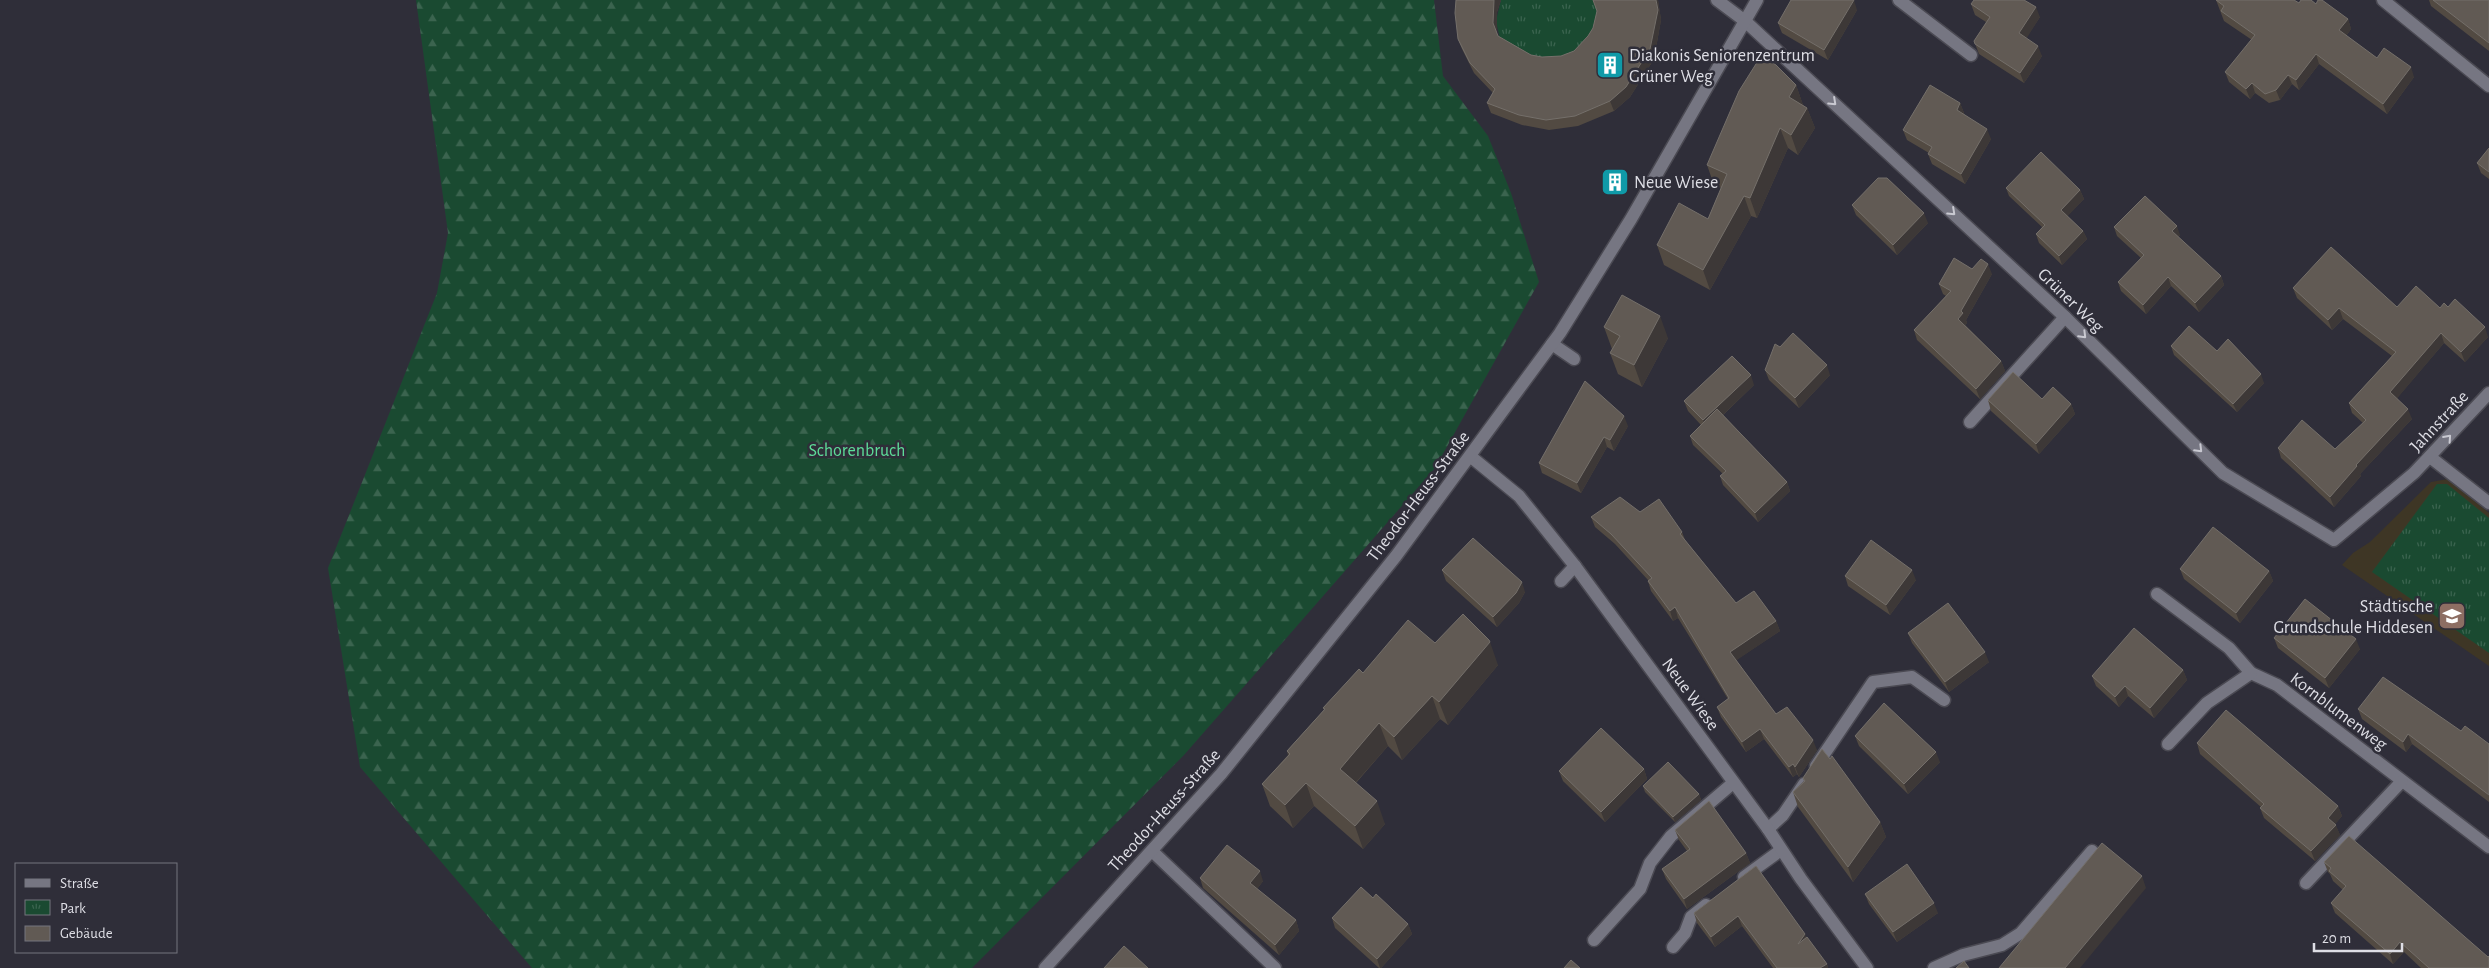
<svg xmlns="http://www.w3.org/2000/svg" width="2489" height="968" font-family="'Alegreya Sans',sans-serif">
  <style>
    .education { fill: #3e3625 }
    .forest { fill: url(#forest-firs) }
    .park { fill: url(#park-tufts) }
    .lines { fill: none; stroke-linecap: round; stroke-linejoin: round }
    .service-casing { stroke: #4b4a53; stroke-width: 15 }
    .minor-casing { stroke: #4b4a53; stroke-width: 15 }
    .secondary-casing { stroke: #4b4a53; stroke-width: 15 }
    .service { stroke: #767682; stroke-width: 12 }
    .minor { stroke: #767682; stroke-width: 12 }
    .secondary { stroke: #767682; stroke-width: 12 }
    .wall { fill: #524a42 }
    .shaded-wall { fill: #3d3837 }
    .building { fill: #615a54; stroke: #746f6a }
    .oneway { stroke: #c9c9d1 }
    .labels { text-anchor: middle; stroke-width: 5; stroke-linejoin: round; paint-order: stroke }
    .poi-label { font-size: 18px; fill: #dedee5; stroke: #2f2e39; text-anchor: start }
    .street-label { font-size: 18px; fill: #dedee5; stroke: #2f2e39 }
    .park-label { font-size: 18px; fill: #5ddd99; stroke: #2f2e39 }
  </style>
  <defs>
    <pattern id="forest-firs" width="22" height="20" patternUnits="userSpaceOnUse" patternTransform="scale(1.25)"><rect width="22" height="20" fill="#1a4a31"/><path d="M5 1l3.5 6h-7zM16 11l3.5 6h-7z" fill="#3b644f"/></pattern>
    <pattern id="park-tufts" width="24" height="20" patternUnits="userSpaceOnUse" patternTransform="scale(1.25)"><rect width="24" height="20" fill="#1a4a31"/><path d="M3 7l-1-3M5 7V3M7 7l1-3M15 17l-1-3M17 17v-4M19 17l1-3" fill="none" stroke="#3b644f"/></pattern>
  </defs>
  <rect width="100%" height="100%" fill="#2f2e39"/>
  <polygon class="education" points="2448,479 2489,513 2489,666 2342,565 2353,553 2370,542 2431,482"/>
  <polygon class="forest" points="416,0 1434,0 1443,76 1488,136 1511,193 1539,282 1435,468 1184,755 972,968 532,968 360,767 328,568 437,293 448,233"/>
  <g class="park">
    <polygon points="1501,0 1594,0 1599,12 1600,26 1564,66 1502,48 1496,21"/>
    <polygon points="2437,484 2447,484 2489,518 2489,653 2372,572"/>
  </g>
  <g class="lines">
    <g class="service-casing">
      <g id="service">
        <polyline points="1899,0 1971,55"/>
        <polyline points="1552,344 1574,359"/>
        <polyline points="1970,422 2065,317"/>
        <polyline points="2430,457 2489,503"/>
        <polyline points="1561,581 1575,566"/>
        <polyline points="1816,766 1873,682 1912,677 1944,700"/>
        <polyline points="1768,829 1783,815 1804,784"/>
        <polyline points="1152,851 1275,968"/>
        <polyline points="1744,877 1781,850"/>
        <polyline points="1594,940 1640,889 1650,863 1671,836 1733,783"/>
        <polyline points="1673,947 1685,933 1691,917 1706,905"/>
        <polyline points="1934,968 1963,955 2002,945 2021,933 2092,851"/>
      </g>
    </g>
    <g class="minor-casing">
      <g id="minor">
        <polyline points="1717,0 1745,21 2065,317 2223,473 2334,540 2414,473 2489,393"/>
        <polyline points="2383,0 2489,86"/>
        <polyline points="1470,456 1519,496 1575,566 1768,829 1801,879 1867,968"/>
        <polyline points="2157,594 2229,648 2251,673 2277,685 2489,847"/>
        <polyline points="2168,744 2207,703 2251,673"/>
        <polyline points="2306,883 2402,781"/>
      </g>
    </g>
    <g class="secondary-casing">
      <polyline id="secondary" points="1045,968 1221,774 1396,556 1560,333 1631,219 1757,0"/>
    </g>
    <use href="#service" class="service"/>
    <use href="#minor" class="minor"/>
    <use href="#secondary" class="secondary"/>
  </g>
  <g class="wall">
    <polygon points="1456,0 1501,0 1497,12 1497,33 1498,36 1531,55 1542,57 1561,56 1574,51 1588,36 1593,28 1597,11 1593,0 1658,0 1661,20 1654,59 1630,97 1614,111 1578,126 1549,130 1522,125 1491,113 1487,103 1493,93 1474,73 1462,49 1458,39"/>
    <polygon points="2216,0 2316,4 2348,19 2351,29 2346,36 2377,58 2414,77 2387,114 2319,64 2299,90 2292,84 2280,100 2269,103 2255,93 2250,99 2229,82 2225,72 2252,40 2224,21"/>
    <polygon points="2429,0 2489,0 2489,51 2431,6"/>
    <polygon points="1971,4 2040,17 2026,38 2042,56 2024,83 1979,54 1974,41 1986,22 1975,15"/>
    <polygon points="1857,10 1828,60 1782,33 1778,23"/>
    <polygon points="1796,85 1803,105 1807,108 1815,128 1798,155 1788,148 1757,218 1751,216 1710,290 1664,265 1657,245 1708,219 1721,188 1714,185 1707,165"/>
    <polygon points="1960,103 1964,113 1964,114 1991,139 1965,184 1932,164 1928,154 1929,153 1907,140 1903,130"/>
    <polygon points="2489,148 2489,179 2481,173 2477,163"/>
    <polygon points="2006,188 2080,190 2084,199 2067,216 2083,231 2087,239 2062,265 2039,243 2036,234 2042,227 2009,196"/>
    <polygon points="1852,205 1928,223 1897,255 1856,215"/>
    <polygon points="2114,227 2180,235 2178,237 2221,276 2224,285 2199,312 2171,286 2146,314 2121,291 2118,282 2141,258 2117,236"/>
    <polygon points="1972,269 1992,274 1966,320 1967,323 1965,325 2001,361 2005,371 1980,399 1917,340 1914,330 1946,296 1943,294 1939,284"/>
    <polygon points="2293,288 2397,307 2440,308 2488,337 2465,362 2444,343 2397,398 2412,419 2360,474 2361,476 2334,507 2281,458 2278,448 2335,449 2363,423 2352,413 2349,403 2392,356 2343,319 2332,330 2297,298"/>
    <polygon points="1604,327 1668,338 1642,387 1618,374 1610,353 1612,349"/>
    <polygon points="2171,346 2217,351 2264,383 2237,412 2174,355"/>
    <polygon points="1765,370 1830,375 1799,408 1769,380"/>
    <polygon points="1754,385 1723,415 1787,482 1790,491 1758,522 1723,485 1720,476 1723,474 1693,445 1690,436 1701,425 1688,411 1684,401"/>
    <polygon points="2042,399 2071,404 2075,414 2039,454 1991,411 1988,400"/>
    <polygon points="1628,426 1614,451 1607,447 1581,493 1542,473 1539,463"/>
    <polygon points="1640,512 1682,532 1685,540 1736,603 1776,621 1780,631 1736,660 1776,714 1817,750 1799,777 1797,774 1793,777 1764,739 1746,752 1721,717 1717,707 1728,699 1678,618 1673,621 1651,591 1648,581 1648,580 1615,544 1595,527 1591,517"/>
    <polygon points="2180,569 2269,571 2273,581 2240,623 2184,579"/>
    <polygon points="1442,570 1525,592 1519,603 1497,627 1446,581"/>
    <polygon points="1845,576 1916,580 1890,615 1848,586"/>
    <polygon points="1908,633 1989,662 1949,692 1912,643"/>
    <polygon points="2274,638 2360,649 2329,688 2278,648"/>
    <polygon points="1435,643 1498,665 1448,725 1440,719 1402,760 1388,746 1356,783 1385,824 1363,849 1314,806 1293,828 1270,806 1262,784 1288,755 1287,751 1324,710 1323,708 1363,673"/>
    <polygon points="2183,670 2187,680 2154,718 2128,696 2119,707 2096,686 2092,676"/>
    <polygon points="2358,709 2461,731 2489,744 2489,802 2412,744 2406,752 2362,719"/>
    <polygon points="1855,736 1940,762 1908,794 1859,746"/>
    <polygon points="2197,743 2338,806 2342,816 2335,824 2340,835 2315,861 2264,818 2260,808 2261,807 2200,754"/>
    <polygon points="1644,769 1647,779 1605,822 1563,781 1559,771"/>
    <polygon points="1803,778 1880,822 1886,837 1853,882 1798,807 1793,792 1804,781"/>
    <polygon points="1643,786 1699,794 1701,800 1675,822 1645,792"/>
    <polygon points="1675,830 1746,853 1750,863 1687,909 1666,879 1662,869 1687,851 1679,840"/>
    <polygon points="2324,862 2489,968 2421,968 2404,952 2393,964 2335,913 2331,903 2343,890 2333,881 2330,874 2328,872"/>
    <polygon points="1756,866 1806,938 1827,964 1828,968 1773,968 1742,926 1715,947 1697,923 1694,913"/>
    <polygon points="1200,878 1263,881 1257,889 1296,920 1299,931 1279,955 1203,888"/>
    <polygon points="1865,894 1938,913 1897,942 1869,904"/>
    <polygon points="1373,898 1408,924 1412,934 1381,968 1379,968 1335,928 1332,918"/>
  </g>
  <g class="shaded-wall">
    <polygon points="1494,0 1501,0 1497,12 1497,33 1493,23"/>
    <polygon points="1656,0 1658,0 1661,20 1654,59 1630,97 1614,111 1610,101"/>
    <polygon points="1854,0 1857,10 1828,60 1824,50"/>
    <polygon points="2036,7 2040,17 2023,44 2019,33"/>
    <polygon points="2348,19 2351,29 2343,40 2339,30"/>
    <polygon points="2038,46 2042,56 2024,83 2020,73"/>
    <polygon points="2316,54 2319,64 2299,90 2296,80"/>
    <polygon points="2411,67 2414,77 2387,114 2383,104"/>
    <polygon points="2288,75 2292,84 2280,100 2276,90"/>
    <polygon points="2252,83 2255,93 2250,99 2246,89"/>
    <polygon points="1796,85 1803,105 1796,117 1789,97"/>
    <polygon points="1960,103 1964,113 1960,120 1957,110"/>
    <polygon points="1807,108 1815,128 1798,155 1791,135"/>
    <polygon points="1780,128 1788,148 1757,218 1750,198"/>
    <polygon points="1987,129 1991,139 1965,184 1961,174"/>
    <polygon points="2080,190 2084,199 2065,219 2061,210"/>
    <polygon points="1744,196 1751,216 1710,290 1703,270"/>
    <polygon points="1924,213 1928,223 1897,255 1893,245"/>
    <polygon points="2177,226 2180,235 2175,240 2172,231"/>
    <polygon points="2083,231 2087,239 2062,265 2059,256"/>
    <polygon points="1988,264 1992,274 1966,320 1967,323 1962,329 1958,319 1961,311"/>
    <polygon points="2221,276 2224,285 2199,312 2195,303"/>
    <polygon points="2168,277 2171,286 2146,314 2143,305"/>
    <polygon points="2339,308 2343,319 2332,330 2328,320"/>
    <polygon points="1660,316 1668,338 1642,387 1634,365"/>
    <polygon points="2485,327 2488,337 2465,362 2461,352"/>
    <polygon points="2441,333 2444,343 2394,402 2390,392"/>
    <polygon points="2001,361 2005,371 1980,399 1976,389"/>
    <polygon points="1827,365 1830,375 1799,408 1795,398"/>
    <polygon points="2261,374 2264,383 2237,412 2233,404"/>
    <polygon points="1751,375 1754,385 1707,430 1703,420"/>
    <polygon points="2071,404 2075,414 2039,454 2036,444"/>
    <polygon points="2408,409 2412,419 2360,474 2361,476 2334,507 2330,497 2356,465"/>
    <polygon points="1624,416 1628,426 1614,451 1610,440"/>
    <polygon points="1604,437 1607,447 1581,493 1577,483"/>
    <polygon points="1787,482 1790,491 1758,522 1755,513"/>
    <polygon points="1912,570 1916,580 1890,615 1886,605"/>
    <polygon points="2269,571 2273,581 2240,623 2236,613"/>
    <polygon points="1522,582 1525,592 1519,603 1497,627 1493,617"/>
    <polygon points="1675,607 1678,618 1673,621 1670,611"/>
    <polygon points="1776,621 1780,631 1734,662 1730,652"/>
    <polygon points="2356,639 2360,649 2329,688 2325,678"/>
    <polygon points="1490,642 1498,665 1448,725 1439,702"/>
    <polygon points="1985,652 1989,662 1949,692 1945,682"/>
    <polygon points="2183,670 2187,680 2154,718 2150,708"/>
    <polygon points="2125,686 2128,696 2119,707 2115,697"/>
    <polygon points="1432,696 1440,719 1402,760 1394,737"/>
    <polygon points="1379,723 1388,746 1348,791 1340,769"/>
    <polygon points="1760,729 1764,739 1746,752 1742,742"/>
    <polygon points="2408,734 2412,744 2406,752 2403,742"/>
    <polygon points="1813,740 1817,750 1799,777 1795,767"/>
    <polygon points="1936,752 1940,762 1908,794 1904,784"/>
    <polygon points="1793,764 1797,774 1793,777 1789,767"/>
    <polygon points="1644,769 1647,779 1605,822 1601,812"/>
    <polygon points="1306,783 1314,806 1293,828 1285,805"/>
    <polygon points="1699,794 1701,800 1675,822 1673,817"/>
    <polygon points="1377,801 1385,824 1363,849 1355,826"/>
    <polygon points="2338,806 2342,816 2332,828 2328,818"/>
    <polygon points="1880,822 1886,837 1853,882 1848,867"/>
    <polygon points="2336,825 2340,835 2315,861 2311,851"/>
    <polygon points="1746,853 1750,863 1687,909 1684,899"/>
    <polygon points="1260,871 1263,881 1254,893 1250,883"/>
    <polygon points="2142,876 2146,888 2080,968 2065,968"/>
    <polygon points="1934,903 1938,913 1897,942 1893,932"/>
    <polygon points="1738,916 1742,926 1715,947 1711,937"/>
    <polygon points="1296,920 1299,931 1279,955 1275,945"/>
    <polygon points="1408,924 1412,934 1381,968 1380,968 1377,959"/>
    <polygon points="1805,934 1809,944 1798,944"/>
    <polygon points="2400,942 2404,952 2393,964 2390,954"/>
    <polygon points="1827,964 1828,968 1820,968"/>
  </g>
  <g class="building">
    <polygon points="1456,0 1494,0 1493,23 1498,36 1531,55 1542,57 1561,56 1574,51 1588,36 1593,28 1597,11 1593,0 1656,0 1658,10 1650,49 1626,87 1610,101 1575,116 1546,120 1519,115 1487,103 1495,89 1470,63 1458,39 1455,13"/>
    <polygon points="1791,0 1854,0 1824,50 1778,23"/>
    <polygon points="1974,0 2024,0 2036,7 2019,33 2038,46 2020,73 1975,44 1974,41 1990,17 1971,4"/>
    <polygon points="2216,0 2294,0 2299,3 2301,0 2311,0 2316,4 2318,0 2322,0 2348,19 2339,30 2377,58 2384,48 2411,67 2383,104 2316,54 2296,80 2288,75 2276,90 2265,94 2252,83 2246,89 2225,72 2255,35 2221,11 2224,6"/>
    <polygon points="2433,0 2489,0 2489,43"/>
    <polygon points="1761,56 1776,65 1796,85 1789,97 1807,108 1791,135 1780,128 1750,198 1744,196 1703,270 1657,245 1679,203 1708,219 1727,174 1707,165 1739,91"/>
    <polygon points="1930,85 1960,103 1957,110 1987,129 1961,174 1928,154 1932,147 1903,130"/>
    <polygon points="2489,148 2489,172 2477,163"/>
    <polygon points="2041,152 2080,190 2061,210 2083,231 2059,256 2036,234 2045,225 2006,188"/>
    <polygon points="1878,178 1887,178 1924,213 1893,245 1852,205"/>
    <polygon points="2145,196 2177,226 2172,231 2221,276 2195,303 2168,277 2143,305 2118,282 2144,255 2114,227"/>
    <polygon points="2331,247 2397,307 2416,286 2440,308 2444,303 2448,307 2455,299 2485,327 2461,352 2441,333 2390,392 2408,409 2356,465 2357,466 2330,497 2278,448 2302,420 2335,449 2366,420 2349,403 2396,352 2339,308 2328,320 2293,288"/>
    <polygon points="1954,258 1972,269 1981,259 1988,264 1961,311 1963,313 1958,319 2001,361 1976,389 1914,330 1951,291 1939,284"/>
    <polygon points="1622,295 1660,316 1634,365 1610,353 1620,336 1604,327"/>
    <polygon points="2189,326 2217,351 2228,339 2261,374 2233,404 2171,346"/>
    <polygon points="1793,333 1827,365 1795,398 1765,370 1775,344 1780,347"/>
    <polygon points="1732,356 1751,375 1703,420 1684,401"/>
    <polygon points="2013,372 2042,399 2053,387 2071,404 2036,444 1988,400"/>
    <polygon points="1585,381 1624,416 1610,440 1604,437 1577,483 1539,463"/>
    <polygon points="1717,409 1787,482 1755,513 1720,476 1726,471 1690,436"/>
    <polygon points="1620,497 1640,512 1659,499 1682,532 1680,534 1736,603 1754,591 1776,621 1730,652 1776,714 1787,707 1813,740 1795,767 1793,764 1789,767 1760,729 1742,742 1717,707 1729,698 1675,607 1670,611 1648,581 1652,578 1611,534 1591,517"/>
    <polygon points="2213,527 2269,571 2236,613 2180,569"/>
    <polygon points="1473,538 1522,582 1516,593 1493,617 1442,570"/>
    <polygon points="1871,540 1912,570 1886,605 1845,576"/>
    <polygon points="2305,599 2356,639 2325,678 2274,638"/>
    <polygon points="1948,603 1985,652 1945,682 1908,633"/>
    <polygon points="1463,614 1489,640 1490,642 1439,702 1432,696 1394,737 1379,723 1340,769 1377,801 1355,826 1306,783 1285,805 1262,784 1290,754 1287,751 1325,709 1323,708 1359,669 1363,673 1408,620 1435,643"/>
    <polygon points="2134,628 2183,670 2150,708 2125,686 2115,697 2092,676"/>
    <polygon points="2383,677 2461,731 2465,726 2489,744 2489,795 2408,734 2403,742 2358,709"/>
    <polygon points="1884,703 1936,752 1904,784 1855,736"/>
    <polygon points="2226,710 2338,806 2328,818 2336,825 2311,851 2260,808 2264,804 2197,743"/>
    <polygon points="1601,728 1644,769 1601,812 1559,771"/>
    <polygon points="1822,749 1830,759 1832,756 1880,822 1848,867 1793,792 1805,781 1803,778"/>
    <polygon points="1668,762 1699,794 1673,817 1643,786"/>
    <polygon points="1709,801 1746,853 1684,899 1662,869 1690,849 1675,830"/>
    <polygon points="2349,836 2488,957 2489,956 2489,968 2429,968 2400,942 2390,954 2331,903 2346,886 2329,871 2331,868 2324,862"/>
    <polygon points="2102,843 2142,876 2065,968 1999,968"/>
    <polygon points="1227,845 1260,871 1250,883 1296,920 1275,945 1200,878"/>
    <polygon points="1907,864 1934,903 1893,932 1865,894"/>
    <polygon points="1756,866 1805,934 1798,944 1807,937 1827,964 1820,968 1777,968 1738,916 1711,937 1694,913"/>
    <polygon points="1361,887 1373,898 1376,894 1408,924 1377,959 1332,918"/>
    <polygon points="1124,946 1148,968 1104,968"/>
    <polygon points="1571,960 1580,968 1564,968"/>
    <polygon points="1964,961 1969,968 1956,968"/>
  </g>
  <defs><path id="oneway-chevron" d="M-2-3.5L2.5 0L-2 3.5" fill="none" stroke-width="1.6" stroke-linecap="round" stroke-linejoin="round" transform="scale(1.25)"/></defs>
  <g class="oneway">
    <use href="#oneway-chevron" transform="translate(1833 102) rotate(43)"/>
    <use href="#oneway-chevron" transform="translate(1952 212) rotate(43)"/>
    <use href="#oneway-chevron" transform="translate(2083 335) rotate(45)"/>
    <use href="#oneway-chevron" transform="translate(2448 438) rotate(-48)"/>
    <use href="#oneway-chevron" transform="translate(2199 449) rotate(45)"/>
  </g>
  <defs>
    <g id="building-square" transform="scale(1.4375)"><rect x="-9" y="-9" width="18" height="18" rx="4" fill="#0f9aa8" stroke="#2f2e39"/><path d="M-4-6H4V6H1V3H-1V6H-4ZM-2.5-4.3h1.7v1.8h-1.7ZM.8-4.3h1.7v1.8H.8ZM-2.5-1h1.7V.8h-1.7ZM.8-1h1.7V.8H.8Z" fill="#fff"/></g>
    <g id="school-square" transform="scale(1.4375)"><rect x="-9" y="-9" width="18" height="18" rx="4" fill="#8d6e63" stroke="#2f2e39"/><path d="M0-5L7-2L0 1L-7-2ZM-4 1L0 2.5L4 1V4Q0 6-4 4Z" fill="#fff"/></g>
  </defs>
  <g fill-rule="evenodd">
    <use href="#building-square" x="1610" y="65"/>
    <use href="#building-square" x="1615" y="182"/>
    <use href="#school-square" x="2452" y="616"/>
  </g>
  <g class="labels">
    <g class="poi-label">
      <text x="1629" y="61">Diakonis Seniorenzentrum<tspan x="1629" dy="21">Grüner Weg</tspan></text>
      <text x="1634" y="188">Neue Wiese</text>
      <text x="2433" y="612" text-anchor="end">Städtische<tspan x="2433" dy="21">Grundschule Hiddesen</tspan></text>
    </g>
    <g class="street-label">
      <text transform="translate(2071 300) rotate(44)" y="6">Grüner Weg</text>
      <text transform="translate(2439 421) rotate(-47)" y="6">Jahnstraße</text>
      <text transform="translate(1418 496) rotate(-53)" y="6">Theodor-Heuss-Straße</text>
      <text transform="translate(1691 694) rotate(54)" y="6">Neue Wiese</text>
      <text transform="translate(2339 711) rotate(37)" y="6">Kornblumenweg</text>
      <text transform="translate(1164 810) rotate(-48)" y="6">Theodor-Heuss-Straße</text>
    </g>
    <g class="park-label">
      <text x="857" y="456">Schorenbruch</text>
    </g>
  </g>
  <rect x="15" y="863" width="162" height="90" fill="#2f2e39" stroke="#75747e"/>
  <rect x="25" y="879" width="25" height="8" fill="#767682" stroke="#75747e"/>
  <text x="60" y="888" font-size="15" fill="#dedee5">Straße</text>
  <rect x="25" y="900" width="25" height="15" fill="url(#park-tufts)" stroke="#75747e"/>
  <text x="60" y="913" font-size="15" fill="#dedee5">Park</text>
  <rect x="25" y="926" width="25" height="15" fill="#615a54" stroke="#75747e"/>
  <text x="60" y="938" font-size="15" fill="#dedee5">Gebäude</text>
  <path d="M2314 943v8h88v-8" fill="none" stroke="#dedee5" stroke-width="2.5"/>
  <text x="2322" y="943" font-size="15" fill="#dedee5" stroke="#2f2e39" stroke-width="4" paint-order="stroke">20 m</text>
</svg>
